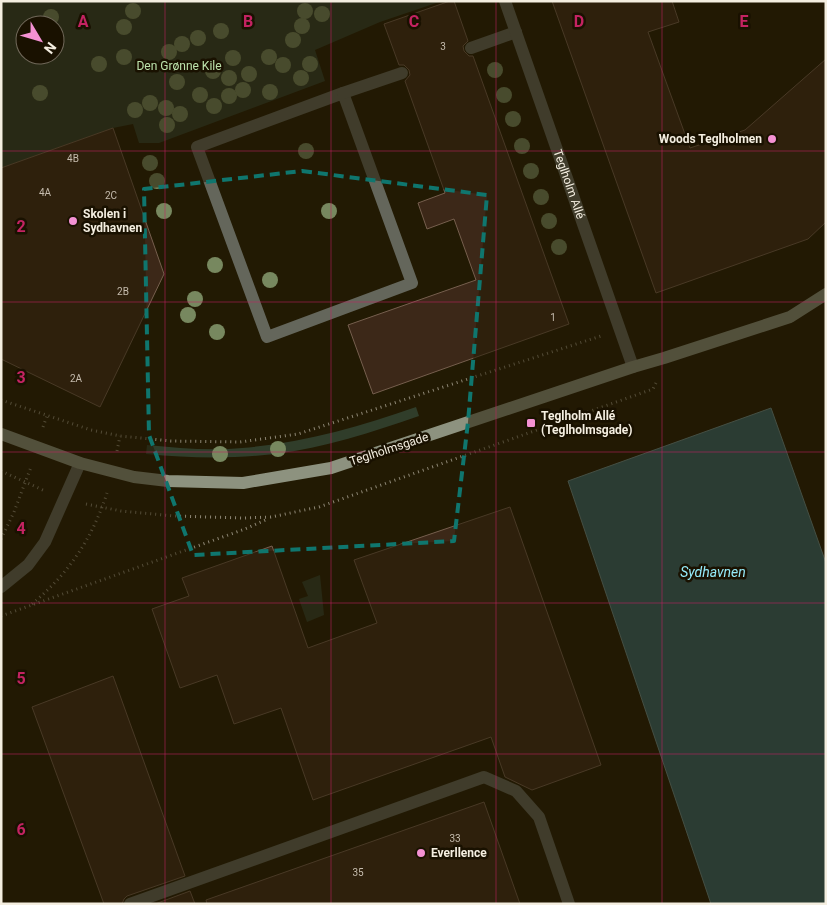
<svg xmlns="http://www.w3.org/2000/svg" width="827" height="905" font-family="Roboto,sans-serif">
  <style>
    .green { fill: #303d2a; fill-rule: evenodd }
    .water { fill: #35666e; stroke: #6e8f90 }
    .building { fill: #3c2818; stroke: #765f4e }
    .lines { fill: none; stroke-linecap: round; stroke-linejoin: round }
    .path { stroke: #8d8674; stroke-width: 3; stroke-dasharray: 1 4; stroke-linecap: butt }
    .lane { stroke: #64665b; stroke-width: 12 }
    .street { stroke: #64665b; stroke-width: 12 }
    .secondary { stroke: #8d927f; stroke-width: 12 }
    .tree { fill: #77885f }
    .marked { fill: none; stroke: #0f766e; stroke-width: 4; stroke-dasharray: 10 6; stroke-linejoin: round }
    .grid { fill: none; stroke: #c42362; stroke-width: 1; stroke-opacity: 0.55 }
    .poi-dot { fill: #f491d3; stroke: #191100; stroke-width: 2 }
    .labels { text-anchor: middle; stroke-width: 5; stroke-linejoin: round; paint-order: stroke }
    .number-label { font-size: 10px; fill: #c6bcae }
    .park-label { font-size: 12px; fill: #bce2ab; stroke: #191100 }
    .poi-label { font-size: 12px; font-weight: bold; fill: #f4eee0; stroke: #191100; text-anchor: start }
    .street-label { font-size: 12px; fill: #f4eee0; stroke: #191100 }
    .water-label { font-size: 14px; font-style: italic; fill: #95ebf9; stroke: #191100 }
    .grid-label { font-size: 16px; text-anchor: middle; font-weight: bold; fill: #c42362; stroke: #191100; stroke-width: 5; stroke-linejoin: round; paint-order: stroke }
  </style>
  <rect width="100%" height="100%" fill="#221a03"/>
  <g class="green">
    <path d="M1 1H442L380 22 315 50 325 81 159 143H139L133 124 113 128 1 168ZM25 25H55V55H25Z"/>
    <path d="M416 407 419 416C373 432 324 448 275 454 232 459 189 458 146 454L147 445C178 448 211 451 242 448 302 443 359 427 416 407Z"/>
    <polygon points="320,575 324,615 307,622 299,599 308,596 302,582"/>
  </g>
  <polygon class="water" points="771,408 826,563 826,904 711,904 568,481"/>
  <g class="building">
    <polygon points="450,1 454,1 468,41 463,46 464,51 469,56 473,56 569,324 373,394 348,325 476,280 454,219 427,229 418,203 445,193 405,81 410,75 409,70 404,65 399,65 384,24"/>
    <polygon points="552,1 672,1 679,22 648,32 690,148 745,130 826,59 826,222 808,239 656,293"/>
    <polygon points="113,128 164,274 100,407 1,359 1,168"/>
    <polygon points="510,507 601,765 532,790 505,777 491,737 313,800 281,708 234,724 217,675 180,688 152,609 189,596 182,578 272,546 308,648 377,623 354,560"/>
    <polygon points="113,676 185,876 127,896 124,899 122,904 104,904 32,707"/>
    <polygon points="484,802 520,904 207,904 206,900"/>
    <polygon points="190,891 195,904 155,904"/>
  </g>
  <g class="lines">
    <g class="path">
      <polyline points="1,400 91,430 120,436 171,441 240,442 298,434 601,336"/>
      <polyline points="43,427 47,416"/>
      <polyline points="117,451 120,436"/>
      <polyline points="1,471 45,491"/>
      <polyline points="86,504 121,511 174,516 244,518 271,517 319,507 653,389 656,383"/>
      <polyline points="1,539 14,512 31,467"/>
      <path d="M32 604C69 573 92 539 107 493"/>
      <polyline points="1,616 245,529 268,519"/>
    </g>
    <g class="lane">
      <polyline points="471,48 516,32"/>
      <polygon points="343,93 412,283 267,337 197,147"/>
      <polyline points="343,93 402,73"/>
      <polyline points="130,904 484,777 516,791 539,817 569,904"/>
    </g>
    <g class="street">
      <path id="s1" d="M505 1 633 367"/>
      <polyline points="1,587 28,565 45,542 80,463"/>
    </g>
    <polyline class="secondary" points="1,434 80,463 134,477 168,481 243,483 331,468 633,367 664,358 790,317 826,294"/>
  </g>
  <g class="tree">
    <circle cx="133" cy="11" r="8"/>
    <circle cx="305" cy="11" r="8"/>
    <circle cx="322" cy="14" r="8"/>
    <circle cx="51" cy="17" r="8"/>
    <circle cx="302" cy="26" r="8"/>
    <circle cx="124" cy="27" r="8"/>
    <circle cx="221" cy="31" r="8"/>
    <circle cx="198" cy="38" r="8"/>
    <circle cx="293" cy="40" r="8"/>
    <circle cx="182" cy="44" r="8"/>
    <circle cx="169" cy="52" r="8"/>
    <circle cx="124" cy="57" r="8"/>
    <circle cx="269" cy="57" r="8"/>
    <circle cx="233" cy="58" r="8"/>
    <circle cx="99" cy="64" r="8"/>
    <circle cx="310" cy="64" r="8"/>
    <circle cx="283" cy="65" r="8"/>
    <circle cx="495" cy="70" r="8"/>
    <circle cx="213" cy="71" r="8"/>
    <circle cx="249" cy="74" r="8"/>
    <circle cx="229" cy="78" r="8"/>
    <circle cx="301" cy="78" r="8"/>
    <circle cx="177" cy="82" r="8"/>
    <circle cx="243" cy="90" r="8"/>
    <circle cx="270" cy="92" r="8"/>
    <circle cx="40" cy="93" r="8"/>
    <circle cx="200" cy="95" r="8"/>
    <circle cx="504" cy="95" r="8"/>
    <circle cx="229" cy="96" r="8"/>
    <circle cx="150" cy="103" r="8"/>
    <circle cx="214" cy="106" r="8"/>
    <circle cx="166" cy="108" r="8"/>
    <circle cx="135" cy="110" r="8"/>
    <circle cx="180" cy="114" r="8"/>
    <circle cx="513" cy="119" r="8"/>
    <circle cx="167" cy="125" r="8"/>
    <circle cx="522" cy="146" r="8"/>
    <circle cx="306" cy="151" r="8"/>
    <circle cx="150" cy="163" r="8"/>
    <circle cx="531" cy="171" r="8"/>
    <circle cx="157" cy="181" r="8"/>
    <circle cx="541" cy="197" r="8"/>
    <circle cx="164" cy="211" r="8"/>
    <circle cx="329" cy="211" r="8"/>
    <circle cx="549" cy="221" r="8"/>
    <circle cx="559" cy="247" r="8"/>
    <circle cx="215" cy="265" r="8"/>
    <circle cx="270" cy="280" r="8"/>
    <circle cx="195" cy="299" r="8"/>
    <circle cx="188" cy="315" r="8"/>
    <circle cx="217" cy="332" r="8"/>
    <circle cx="278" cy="449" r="8"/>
    <circle cx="220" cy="454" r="8"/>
  </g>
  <path d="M0 0H827V905H0ZM302 171 487 195 468 422 454 541 193 555 149 435 144 189Z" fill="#221a03" fill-opacity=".55" fill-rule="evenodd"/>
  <path class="marked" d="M302 171 487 195 468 422 454 541 193 555 149 435 144 189Z"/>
  <path class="grid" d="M165 1V904M331 1V904M496 1V904M662 1V904M1 151H826M1 302H826M1 452H826M1 603H826M1 754H826"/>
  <g class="poi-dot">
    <circle cx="772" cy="139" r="5"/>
    <circle cx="73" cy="221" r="5"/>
    <rect x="526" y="418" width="10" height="10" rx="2.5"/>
    <circle cx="421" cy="853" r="5"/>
  </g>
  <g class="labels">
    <g class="number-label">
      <text x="443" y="50">3</text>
      <text x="73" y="162">4B</text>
      <text x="45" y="196">4A</text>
      <text x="111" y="199">2C</text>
      <text x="123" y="295">2B</text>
      <text x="553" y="321">1</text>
      <text x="76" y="382">2A</text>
      <text x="455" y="842">33</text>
      <text x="358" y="876">35</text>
    </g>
    <g class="park-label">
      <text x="179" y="70">Den Grønne Kile</text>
    </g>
    <g class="poi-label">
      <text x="762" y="143" text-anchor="end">Woods Teglholmen</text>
      <text x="83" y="218">Skolen i<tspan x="83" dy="14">Sydhavnen</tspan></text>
      <text x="541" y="420">Teglholm Allé<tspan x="541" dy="14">(Teglholmsgade)</tspan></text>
      <text x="431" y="857">Everllence</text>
    </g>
    <g class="street-label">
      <text dy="4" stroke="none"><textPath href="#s1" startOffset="194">Teglholm Allé</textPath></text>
      <text transform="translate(389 449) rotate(-18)" y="4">Teglholmsgade</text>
    </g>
    <g class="water-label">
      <text x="713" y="577">Sydhavnen</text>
    </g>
  </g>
  <g class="grid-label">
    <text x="83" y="27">A</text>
    <text x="248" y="27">B</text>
    <text x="414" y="27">C</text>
    <text x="579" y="27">D</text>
    <text x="744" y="27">E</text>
    <text x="21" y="232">2</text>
    <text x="21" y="383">3</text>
    <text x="21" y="534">4</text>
    <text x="21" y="684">5</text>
    <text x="21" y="835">6</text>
  </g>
  <rect width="827" height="905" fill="none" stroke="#f4eee0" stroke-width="5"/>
  <g transform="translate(40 40) rotate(128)"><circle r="24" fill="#191100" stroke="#71695a"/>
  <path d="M0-4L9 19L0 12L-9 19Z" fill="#f491d3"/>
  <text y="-8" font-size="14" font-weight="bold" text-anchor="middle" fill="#f4eee0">N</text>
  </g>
</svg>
